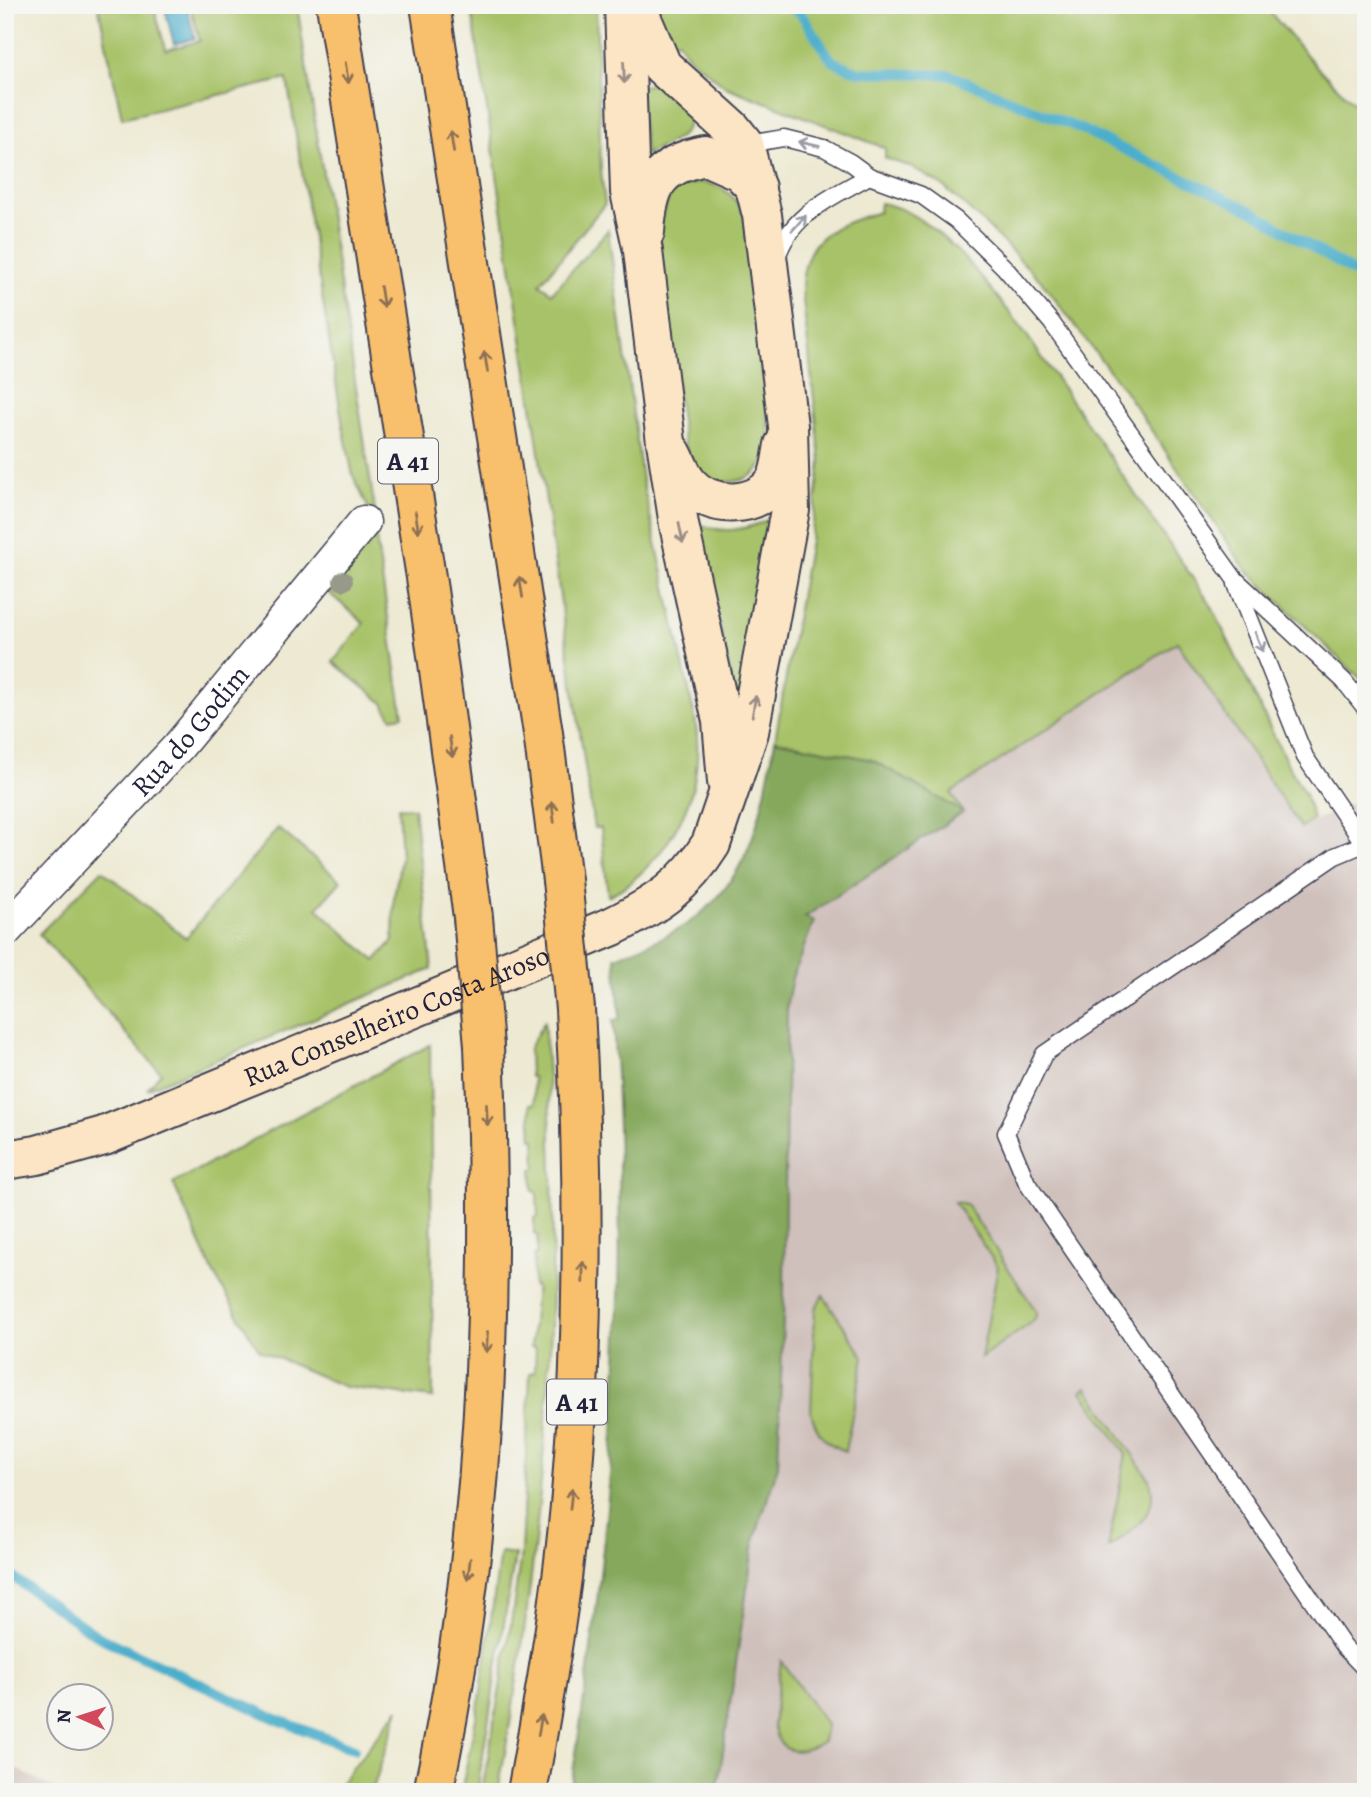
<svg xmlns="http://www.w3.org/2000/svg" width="1371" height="1797" font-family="Alegreya,serif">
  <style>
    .industrial { fill: #cfc0bb }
    .green { fill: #a7c268; stroke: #647252; stroke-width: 2 }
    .forest { fill: #85a85c; stroke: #54654c; stroke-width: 2 }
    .water { fill: #4caecb; stroke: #376883; stroke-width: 2 }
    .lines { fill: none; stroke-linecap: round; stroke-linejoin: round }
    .stream { stroke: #4caecb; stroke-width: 10 }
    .service-casing { stroke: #404052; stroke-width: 19 }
    .minor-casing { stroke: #404052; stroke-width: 35 }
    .secondary-casing { stroke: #404052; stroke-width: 42 }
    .motorway-casing { stroke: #404052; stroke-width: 42 }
    .service { stroke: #fff; stroke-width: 16 }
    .minor { stroke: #fff; stroke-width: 32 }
    .secondary { stroke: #fce5c4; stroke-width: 38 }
    .motorway { stroke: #f8bf6c; stroke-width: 38 }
    .motorway-bridge-casing { stroke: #404052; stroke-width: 42; stroke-linecap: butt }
    .motorway-bridge { stroke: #f8bf6c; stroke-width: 38 }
    .tree { fill: #979a88 }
    .oneway { stroke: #8d7054 }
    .oneway2 { stroke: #9a8d86 }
    .oneway3 { stroke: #9c9ca7 }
    .labels { text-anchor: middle; stroke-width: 7; stroke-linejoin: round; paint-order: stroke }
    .shield { fill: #f6f6f2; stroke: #626272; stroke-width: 2 }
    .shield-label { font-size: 26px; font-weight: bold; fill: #22223b }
    .street-label { font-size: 28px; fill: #22223b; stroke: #f6f6f2 }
  </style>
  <rect width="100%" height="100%" fill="#f6f6f2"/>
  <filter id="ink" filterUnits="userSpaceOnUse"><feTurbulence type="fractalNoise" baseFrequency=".0143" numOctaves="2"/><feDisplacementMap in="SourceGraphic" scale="14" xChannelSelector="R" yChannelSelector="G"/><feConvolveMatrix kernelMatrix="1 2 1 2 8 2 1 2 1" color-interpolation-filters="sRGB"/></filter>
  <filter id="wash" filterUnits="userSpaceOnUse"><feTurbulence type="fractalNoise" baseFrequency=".00686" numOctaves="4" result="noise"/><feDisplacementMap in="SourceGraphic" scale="28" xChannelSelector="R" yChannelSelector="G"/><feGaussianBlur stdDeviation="1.57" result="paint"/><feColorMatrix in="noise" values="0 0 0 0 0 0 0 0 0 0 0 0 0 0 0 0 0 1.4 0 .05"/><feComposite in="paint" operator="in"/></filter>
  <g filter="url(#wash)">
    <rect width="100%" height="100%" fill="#ede9d2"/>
    <g class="industrial">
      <polygon points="1178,642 1301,827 1366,797 1366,1792 717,1792 754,1541 778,1466 787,1003 792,978 814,922 805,918 962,812 951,794"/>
      <polygon points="5,1763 61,1792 5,1792"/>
    </g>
    <g class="green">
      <polygon points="98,5 153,5 166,50 200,41 190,5 297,5 376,517 373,518 403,716 392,718 382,702 333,662 364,623 329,593 365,546 373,518 353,476 343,426 287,79 122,118"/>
      <path d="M471 5H596L601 171 605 204 540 284 552 293 608 230 642 480 695 718C703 770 691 814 658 855 643 872 629 886 608 896L601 828H594L527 371Z"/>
      <polygon points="648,5 1264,5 1315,65 1366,115 1366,684 1246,570 1124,390 1041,281 985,224 943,186 913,168 885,158 885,148 726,87 690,58 677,40 665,48"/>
      <path d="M657 83 689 114C691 141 664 143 646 155L637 87Z"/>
      <path d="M700 182C722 184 735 195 744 215L771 441C769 452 765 463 757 471 743 484 716 486 701 473 693 467 689 453 684 444L656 233 670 195 680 187Z"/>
      <path d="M880 203C936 211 993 291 1026 334L1211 605 1288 765 1305 794 1313 819 1301 828 1177 642 951 793 963 812 872 760 775 740 813 524 821 462 802 291C802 236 833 226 879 212Z"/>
      <path d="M770 519 739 714 697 523C722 535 746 530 770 519Z"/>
      <polygon points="398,807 414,808 432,969 147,1089 161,1073 39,934 102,870 186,938 278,828 341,881 317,908 375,961 393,941 394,897 401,857"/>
      <path d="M544 1022C566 1279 545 1538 498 1792H482L511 1624 521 1553 530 1373 535 1372 536 1348 531 1347 536 1287 533 1286 534 1255H537L538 1235 534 1234V1218L538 1217 537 1192 533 1191 532 1169 536 1168 535 1139H532L530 1104H534L533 1077H530L529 1048Z"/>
      <polygon points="430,1045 433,1398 345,1387 259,1350 214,1274 173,1183"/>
      <polygon points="954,1202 966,1204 1036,1311 1036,1317 1031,1323 981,1358 998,1267"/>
      <path d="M823 1295 864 1357 845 1451C825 1444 816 1432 811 1412L815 1309Z"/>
      <path d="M1087 1387 1149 1479C1162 1513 1132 1531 1108 1548L1126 1454 1082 1391Z"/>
      <polygon points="500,1553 515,1555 477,1792 461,1792 480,1699"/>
      <path d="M781 1661 826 1724 823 1741C800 1756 780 1756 773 1726Z"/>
      <polygon points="399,1708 372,1792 334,1792"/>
    </g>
    <path class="forest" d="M775 740 872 760 963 812 805 917 814 921 792 978 787 1003 784 1291 778 1466 754 1541 717 1792H570C590 1663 608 1533 615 1402 622 1275 621 1148 613 1021L620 1018 615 957C640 947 666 938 688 923 753 879 762 810 775 740Z"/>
    <polygon class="water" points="164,5 186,5 195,38 174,44"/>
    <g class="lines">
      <g class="stream">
        <polyline points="788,5 801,14 832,61 859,72 950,75 1083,130 1254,212 1366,280"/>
        <polyline points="5,1572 99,1637 276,1719 354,1749"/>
      </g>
    </g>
  </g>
  <g filter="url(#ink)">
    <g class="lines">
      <g class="service-casing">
        <g id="service">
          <polyline points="742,145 784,138 824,148 850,162 869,176 921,195 956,220 1004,267 1051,322 1234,578 1344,681 1366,709"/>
          <path d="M776 261C788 215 832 197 869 176"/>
          <polyline points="1236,584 1305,757 1364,844"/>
          <polyline points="1366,843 1335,856 1044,1054 1006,1133 1027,1183 1344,1647 1366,1670"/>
        </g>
      </g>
      <g class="minor-casing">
        <g id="minor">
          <path id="s1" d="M5 931 178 747 364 522"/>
        </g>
      </g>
      <g class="secondary-casing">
        <g id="secondary">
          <polyline points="624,5 630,192 643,251 666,442 679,525 722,721 727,782"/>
          <path d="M645 232C648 185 657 165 706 156L740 171 756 188"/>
          <path d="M672 453C677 462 681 474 687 482 708 510 761 510 777 477 781 468 782 455 784 445"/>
          <path id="s2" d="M5 1160 37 1155 104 1136 613 926C656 905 685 886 711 844L749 732 790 510 788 426 762 215 744 144 732 129 662 66 636 5"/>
        </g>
      </g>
      <g class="motorway-casing">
        <g id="motorway">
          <polyline points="336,5 428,590 473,917"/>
          <polyline points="430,5 543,733 562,880"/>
          <path d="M433 1792C486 1545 495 1298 484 1046"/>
          <path d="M527 1792C546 1689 564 1586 572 1482 585 1324 584 1167 575 1009"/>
        </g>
      </g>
      <use href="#service" class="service"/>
      <use href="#minor" class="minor"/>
      <use href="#secondary" class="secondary"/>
      <use href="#motorway" class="motorway"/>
      <g class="motorway-bridge-casing">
        <g id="motorway-bridge">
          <polyline points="562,880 575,1009"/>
          <polyline points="473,917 484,1046"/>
        </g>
      </g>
      <use href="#motorway-bridge" class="motorway-bridge"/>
    </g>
    <circle class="tree" cx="343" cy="581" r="10"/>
    <defs><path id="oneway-shaft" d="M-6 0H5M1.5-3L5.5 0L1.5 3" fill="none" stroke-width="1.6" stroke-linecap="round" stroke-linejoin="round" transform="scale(1.75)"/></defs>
    <g class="oneway">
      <use href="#oneway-shaft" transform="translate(347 73) rotate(81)"/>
      <use href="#oneway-shaft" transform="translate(452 141) rotate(-99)"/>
      <use href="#oneway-shaft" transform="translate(382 297) rotate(81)"/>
      <use href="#oneway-shaft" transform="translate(486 362) rotate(-99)"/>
      <use href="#oneway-shaft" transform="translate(417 522) rotate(81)"/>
      <use href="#oneway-shaft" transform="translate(521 587) rotate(-99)"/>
      <use href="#oneway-shaft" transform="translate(451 747) rotate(82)"/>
      <use href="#oneway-shaft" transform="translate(553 812) rotate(-97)"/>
      <use href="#oneway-shaft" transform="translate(487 1115) rotate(87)"/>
      <use href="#oneway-shaft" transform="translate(583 1272) rotate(-89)"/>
      <use href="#oneway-shaft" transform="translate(487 1342) rotate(93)"/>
      <use href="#oneway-shaft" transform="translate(571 1499) rotate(-84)"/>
      <use href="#oneway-shaft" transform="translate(469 1569) rotate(97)"/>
      <use href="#oneway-shaft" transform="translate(540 1725) rotate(-80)"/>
    </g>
    <g class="oneway2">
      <use href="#oneway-shaft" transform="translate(624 73) rotate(88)"/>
      <use href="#oneway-shaft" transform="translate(681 533) rotate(78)"/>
      <use href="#oneway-shaft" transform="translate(754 706) rotate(-80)"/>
    </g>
    <g class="oneway3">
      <use href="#oneway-shaft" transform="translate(809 144) rotate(-167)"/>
      <use href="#oneway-shaft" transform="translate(799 223) rotate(-48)"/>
      <use href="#oneway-shaft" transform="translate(1259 642) rotate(68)"/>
    </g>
  </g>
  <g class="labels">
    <g class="shield">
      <rect x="378" y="438.5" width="60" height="45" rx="5"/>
      <rect x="547" y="1379.5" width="60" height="45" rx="5"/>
    </g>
    <g class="shield-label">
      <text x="408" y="470">A 41</text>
      <text x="577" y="1411">A 41</text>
    </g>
    <g class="street-label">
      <text dy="10" stroke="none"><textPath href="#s1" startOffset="273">Rua do Godim</textPath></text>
      <text dy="10" stroke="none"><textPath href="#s2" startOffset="418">Rua Conselheiro Costa Aroso</textPath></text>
    </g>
  </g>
  <rect width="1371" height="1797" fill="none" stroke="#f6f6f2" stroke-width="28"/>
  <g transform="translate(80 1717) rotate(273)"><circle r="33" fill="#f6f6f2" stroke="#a1a1a9" stroke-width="2"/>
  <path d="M0-5L12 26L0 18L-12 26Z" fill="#d1495b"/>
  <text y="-10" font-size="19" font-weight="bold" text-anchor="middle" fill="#22223b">N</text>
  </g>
</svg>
